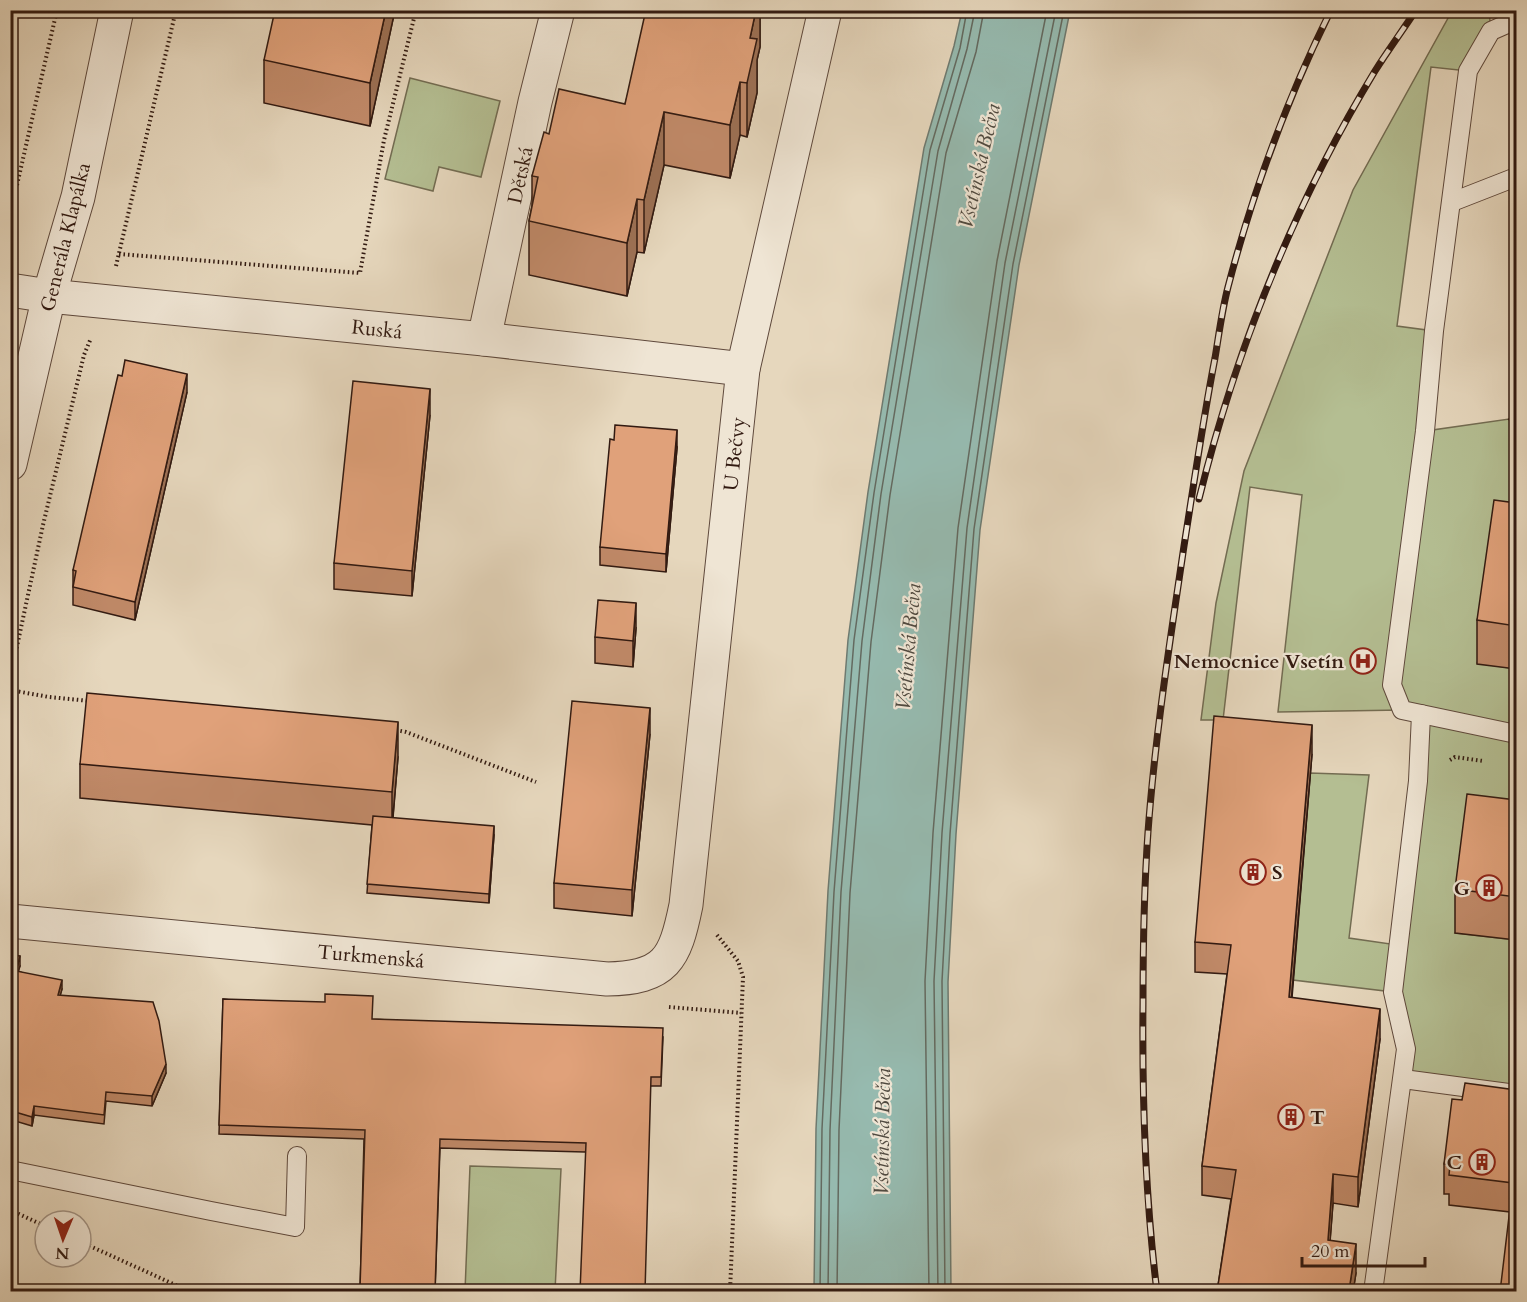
<svg xmlns="http://www.w3.org/2000/svg" width="1527" height="1302" font-family="Cardo,serif">
  <style>
    .green { fill: #b4be92; stroke: #736c52; stroke-width: 1.5 }
    .water { fill: #96baaf; stroke: #6e7a70; stroke-width: 1.5 }
    .lines { fill: none; stroke-linecap: round; stroke-linejoin: round }
    .shore { stroke: #646a60; stroke-width: 1.5 }
    .service-casing { stroke: #5f493c; stroke-width: 20 }
    .minor-casing { stroke: #5f493c; stroke-width: 35 }
    .tertiary-casing { stroke: #5f493c; stroke-width: 35 }
    .path { stroke: #321a11; stroke-width: 4; stroke-dasharray: 1.5 3; stroke-linecap: butt }
    .service { stroke: #efe5d4; stroke-width: 18 }
    .minor { stroke: #efe5d4; stroke-width: 33 }
    .tertiary { stroke: #efe5d4; stroke-width: 33 }
    .rail-casing { stroke: #321a11; stroke-width: 7 }
    .rail { stroke: #efe5d4; stroke-width: 4.5; stroke-dasharray: 14; stroke-linecap: butt }
    .wall { fill: #c18a69; stroke: #321a11; stroke-width: 1.5 }
    .shaded-wall { fill: #9d7155; stroke: #321a11; stroke-width: 1.5 }
    .building { fill: #e0a17a; stroke: #321a11; stroke-width: 1.5 }
    .labels { text-anchor: middle; stroke-width: 4.5; stroke-linejoin: round; paint-order: stroke }
    .street-label { font-size: 20px; fill: #321a11; stroke: #efe5d4 }
    .poi-label { font-size: 20px; font-weight: bold; fill: #321a11; stroke: #efe5d4; text-anchor: end }
    .water-label { font-size: 21px; font-style: italic; fill: #504a40; stroke: #efe5d4 }
  </style>
  <rect width="100%" height="100%" fill="#e6d7bd"/>
  <filter id="stains"><feTurbulence type="fractalNoise" baseFrequency=".00333" numOctaves="4"/><feColorMatrix values="0 0 0 0 .2 0 0 0 0 .09 0 0 0 0 .02 0 0 0 .5 -.17"/></filter>
  <radialGradient id="worn" r=".72"><stop offset=".6" stop-color="#630" stop-opacity="0"/><stop offset="1" stop-color="#630" stop-opacity=".3"/></radialGradient>
  <g class="green">
    <polygon points="1452,11 1489,11 1491,31 1468,71 1431,67 1397,326 1434,331 1425,431 1516,418 1516,547 1477,663 1516,669 1516,844 1455,933 1516,940 1516,1094 1403,1079 1393,992 1293,980 1310,773 1369,775 1349,938 1397,945 1421,715 1402,710 1278,712 1302,495 1250,487 1223,720 1201,720 1216,603 1244,471 1353,190"/>
    <polygon points="410,78 500,101 481,177 439,167 433,191 385,179"/>
    <polygon points="470,1166 561,1169 555,1291 465,1291"/>
  </g>
  <polygon class="water" points="962,11 1070,11 1019,265 980,530 956,834 948,982 951,1291 814,1291 816,1129 828,891 848,640 868,492 924,148 954,46"/>
  <g class="lines">
    <g class="shore">
      <polyline points="820,1292 822,1129 834,892 854,640 874,493 930,150 960,48 967,10"/>
      <polyline points="828,1292 830,1130 841,892 862,641 881,494 938,151 967,49 975,10"/>
      <polyline points="837,1292 839,1130 850,893 871,642 890,495 946,153 976,52 984,10"/>
      <polyline points="929,1292 925,981 933,833 958,528 997,261 1047,10"/>
      <polyline points="938,1292 934,981 942,833 967,528 1005,263 1056,10"/>
      <polyline points="945,1292 942,981 950,834 974,529 1013,264 1064,10"/>
    </g>
    <g class="service-casing">
      <g id="service">
        <polyline points="1516,20 1491,31 1468,71 1434,331 1425,431 1392,685 1402,710 1516,734"/>
        <polyline points="1452,202 1516,177"/>
        <polyline points="1403,1079 1516,1094"/>
        <polyline points="10,1170 211,1211 295,1227 297,1156"/>
        <polyline points="1373,1292 1406,1049 1393,992 1418,781 1421,714"/>
      </g>
    </g>
    <g class="minor-casing">
      <g id="minor">
        <polyline points="10,290 49,296 484,339 743,369"/>
        <polyline points="484,339 535,102 558,10"/>
        <path d="M10 921 607 979C666 978 675 959 686 905L743 369 825 10"/>
      </g>
    </g>
    <g class="tertiary-casing">
      <polyline id="tertiary" points="10,464 49,296 78,197 117,10"/>
    </g>
    <g class="path">
      <polyline points="17,185 57,10"/>
      <polyline points="119,254 360,273 384,140 416,10"/>
      <polyline points="116,266 176,10"/>
      <polyline points="1509,418 1516,425"/>
      <polyline points="10,679 43,525 84,355 91,338"/>
      <polyline points="10,690 49,697 90,701"/>
      <polyline points="396,730 406,732 536,782"/>
      <polyline points="1450,760 1455,757 1483,761"/>
      <polyline points="717,935 738,961 743,977 730,1292"/>
      <polyline points="669,1007 741,1013"/>
      <polyline points="10,1210 45,1226"/>
      <polyline points="81,1242 191,1292"/>
    </g>
    <use href="#service" class="service"/>
    <use href="#minor" class="minor"/>
    <use href="#tertiary" class="tertiary"/>
    <g class="rail-casing">
      <g id="rail">
        <path d="M1199 499C1236 349 1295 203 1375 71 1388 50 1403 30 1416 10"/>
        <path d="M1157 1292C1145 1195 1142 1100 1143 1003 1143 946 1144 889 1148 832 1155 736 1170 641 1184 546 1194 483 1203 420 1215 358 1219 334 1222 310 1228 287 1253 191 1287 99 1331 10"/>
      </g>
    </g>
    <use href="#rail" class="rail"/>
  </g>
  <g class="wall">
    <polygon points="395,10 370,126 264,103 264,60"/>
    <polygon points="760,10 760,47 757,60 757,93 747,137 740,135 730,178 664,165 644,253 637,252 627,296 529,275 529,221 532,206 532,176 549,134 625,104 652,16"/>
    <polygon points="1516,238 1516,319 1512,318 1512,275"/>
    <polygon points="187,392 135,620 73,605 73,570"/>
    <polygon points="430,415 412,596 334,589 334,563"/>
    <polygon points="677,448 666,572 600,565 600,547"/>
    <polygon points="1516,503 1516,669 1477,664 1477,620"/>
    <polygon points="636,628 633,667 595,663 595,637"/>
    <polygon points="650,734 632,916 554,908 554,883"/>
    <polygon points="1312,754 1292,998 1380,1039 1358,1207 1333,1203 1330,1240 1356,1273 1354,1285 1217,1292 1231,1199 1202,1195 1202,1166 1227,974 1195,972 1195,942"/>
    <polygon points="398,757 393,818 494,835 489,903 367,893 372,825 80,798 80,764"/>
    <polygon points="1516,800 1516,940 1455,933 1455,889"/>
    <polygon points="10,955 20,966 18,971 62,989 60,995 166,1073 152,1106 106,1101 104,1124 34,1115 32,1126 15,1121"/>
    <polygon points="223,999 372,1019 663,1037 661,1086 651,1086 585,1152 440,1148 435,1292 360,1292 364,1139 219,1134"/>
    <polygon points="1516,1090 1516,1292 1510,1212 1449,1205 1449,1194 1444,1194 1444,1164 1462,1100"/>
  </g>
  <g class="shaded-wall">
    <polygon points="386,10 395,10 370,126 370,83"/>
    <polygon points="756,10 760,10 760,47 757,60 757,93 747,137 747,83 750,38"/>
    <polygon points="740,82 740,135 730,178 730,125"/>
    <polygon points="664,112 664,165 644,253 644,200"/>
    <polygon points="637,199 637,252 627,296 627,243"/>
    <polygon points="187,374 187,392 135,620 135,602"/>
    <polygon points="430,389 430,415 412,596 412,571"/>
    <polygon points="677,430 677,448 666,572 666,554"/>
    <polygon points="636,603 636,628 633,667 633,641"/>
    <polygon points="650,708 650,734 632,916 632,890"/>
    <polygon points="398,722 398,757 392,827 392,792"/>
    <polygon points="1312,725 1312,754 1289,1027 1289,997"/>
    <polygon points="494,826 494,835 489,903 489,894"/>
    <polygon points="20,956 20,966 16,980 16,971"/>
    <polygon points="62,980 62,989 58,1004 58,995"/>
    <polygon points="1380,1009 1380,1039 1358,1207 1358,1177"/>
    <polygon points="166,1064 166,1073 152,1106 152,1096"/>
    <polygon points="34,1106 34,1115 32,1126 32,1117"/>
    <polygon points="15,1112 15,1121 10,1142 10,1133"/>
    <polygon points="1333,1174 1333,1203 1328,1269 1328,1240"/>
    <polygon points="1356,1244 1356,1273 1353,1292 1350,1284"/>
  </g>
  <g class="building">
    <polygon points="275,10 386,10 370,83 264,60"/>
    <polygon points="653,10 756,10 750,38 757,39 747,83 740,82 730,125 664,112 644,200 637,199 627,243 529,221 538,177 532,176 544,132 549,134 559,89 625,104 645,14 652,16"/>
    <polygon points="1516,238 1516,275 1512,275"/>
    <polygon points="125,360 187,374 135,602 73,587 76,571 73,570 118,375 122,376"/>
    <polygon points="353,381 430,389 412,571 334,563"/>
    <polygon points="615,425 677,430 666,554 600,547 610,439 614,440"/>
    <polygon points="1494,500 1516,503 1516,626 1477,620"/>
    <polygon points="598,600 636,603 633,641 595,637"/>
    <polygon points="87,693 398,722 392,792 80,764"/>
    <polygon points="572,701 650,708 632,890 554,883"/>
    <polygon points="1214,716 1312,725 1289,997 1380,1009 1358,1177 1333,1174 1328,1240 1356,1244 1350,1284 1406,1292 1217,1292 1236,1170 1202,1166 1231,945 1195,942"/>
    <polygon points="1467,794 1516,800 1516,897 1455,889"/>
    <polygon points="373,816 494,826 489,894 367,884"/>
    <polygon points="10,955 20,956 16,971 62,980 58,995 153,1002 159,1021 166,1064 152,1096 106,1092 104,1115 34,1106 32,1117 15,1112 10,1133"/>
    <polygon points="325,994 373,996 372,1019 663,1028 661,1077 651,1077 645,1292 580,1292 586,1143 440,1139 435,1291 427,1290 427,1292 391,1292 391,1289 360,1288 365,1130 219,1125 223,999 325,1002"/>
    <polygon points="1465,1083 1516,1090 1516,1292 1500,1292 1513,1183 1449,1175 1450,1165 1444,1164 1452,1099 1462,1100"/>
  </g>
  <defs>
    <g id="hospital-ring" transform="scale(1.35)"><circle r="9.5" fill="#efe5d4" stroke="#8f2418" stroke-width="1.5"/><path d="M-5-5h3v3.5h4V-5h3V5h-3V1.5h-4V5h-3Z" fill="#8f2418"/></g>
    <g id="building-ring" transform="scale(1.35)"><circle r="9.5" fill="#efe5d4" stroke="#8f2418" stroke-width="1.5"/><path d="M-4-6H4V6H1V3H-1V6H-4ZM-2.5-4.3h1.7v1.8h-1.7ZM.8-4.3h1.7v1.8H.8ZM-2.5-1h1.7V.8h-1.7ZM.8-1h1.7V.8H.8Z" fill="#8f2418"/></g>
  </defs>
  <g fill-rule="evenodd">
    <use href="#hospital-ring" x="1363" y="661"/>
    <use href="#building-ring" x="1253" y="872"/>
    <use href="#building-ring" x="1489" y="888"/>
    <use href="#building-ring" x="1291" y="1117"/>
    <use href="#building-ring" x="1482" y="1162"/>
  </g>
  <g class="labels">
    <g class="street-label">
      <text transform="translate(520 175) rotate(-78)" y="7">Dětská</text>
      <text transform="translate(65 237) rotate(-76)" y="7">Generála Klapálka</text>
      <text transform="translate(377 329) rotate(6)" y="7">Ruská</text>
      <text transform="translate(734 454) rotate(-84)" y="7">U Bečvy</text>
      <text transform="translate(371 956) rotate(5)" y="7">Turkmenská</text>
    </g>
    <g class="poi-label">
      <text x="1344" y="668">Nemocnice Vsetín</text>
      <text x="1272" y="879" text-anchor="start">S</text>
      <text x="1470" y="895">G</text>
      <text x="1310" y="1124" text-anchor="start">T</text>
      <text x="1462" y="1169">C</text>
    </g>
    <g class="water-label">
      <text transform="translate(979 166) rotate(-77)" y="7">Vsetínská Bečva</text>
      <text transform="translate(908 647) rotate(-85)" y="7">Vsetínská Bečva</text>
      <text transform="translate(882 1132) rotate(-89)" y="7">Vsetínská Bečva</text>
    </g>
  </g>
  <rect width="1527" height="1302" fill="none" stroke="#e6d7bd" stroke-width="36"/>
  <rect x="12" y="12" width="1503" height="1278" fill="none" stroke="#321a11" stroke-width="3"/>
  <rect x="18" y="18" width="1491" height="1266" fill="none" stroke="#321a11" stroke-width="1.5"/>
  <g transform="translate(63 1239) rotate(182)"><circle r="28" fill="#efe5d4" stroke="#a39486" stroke-width="1.5"/>
  <path d="M0-4.5L10 22L0 15L-10 22Z" fill="#8f2418"/>
  <text y="-9" font-size="16" font-weight="bold" text-anchor="middle" fill="#321a11">N</text>
  </g>
  <path d="M1302 1257v9h123v-9" fill="none" stroke="#321a11" stroke-width="3"/>
  <text x="1311" y="1257" font-size="18" fill="#321a11" stroke="#efe5d4" stroke-width="4.5" paint-order="stroke">20 m</text>
  <rect width="100%" height="100%" filter="url(#stains)"/>
  <rect width="100%" height="100%" fill="url(#worn)"/>
</svg>
